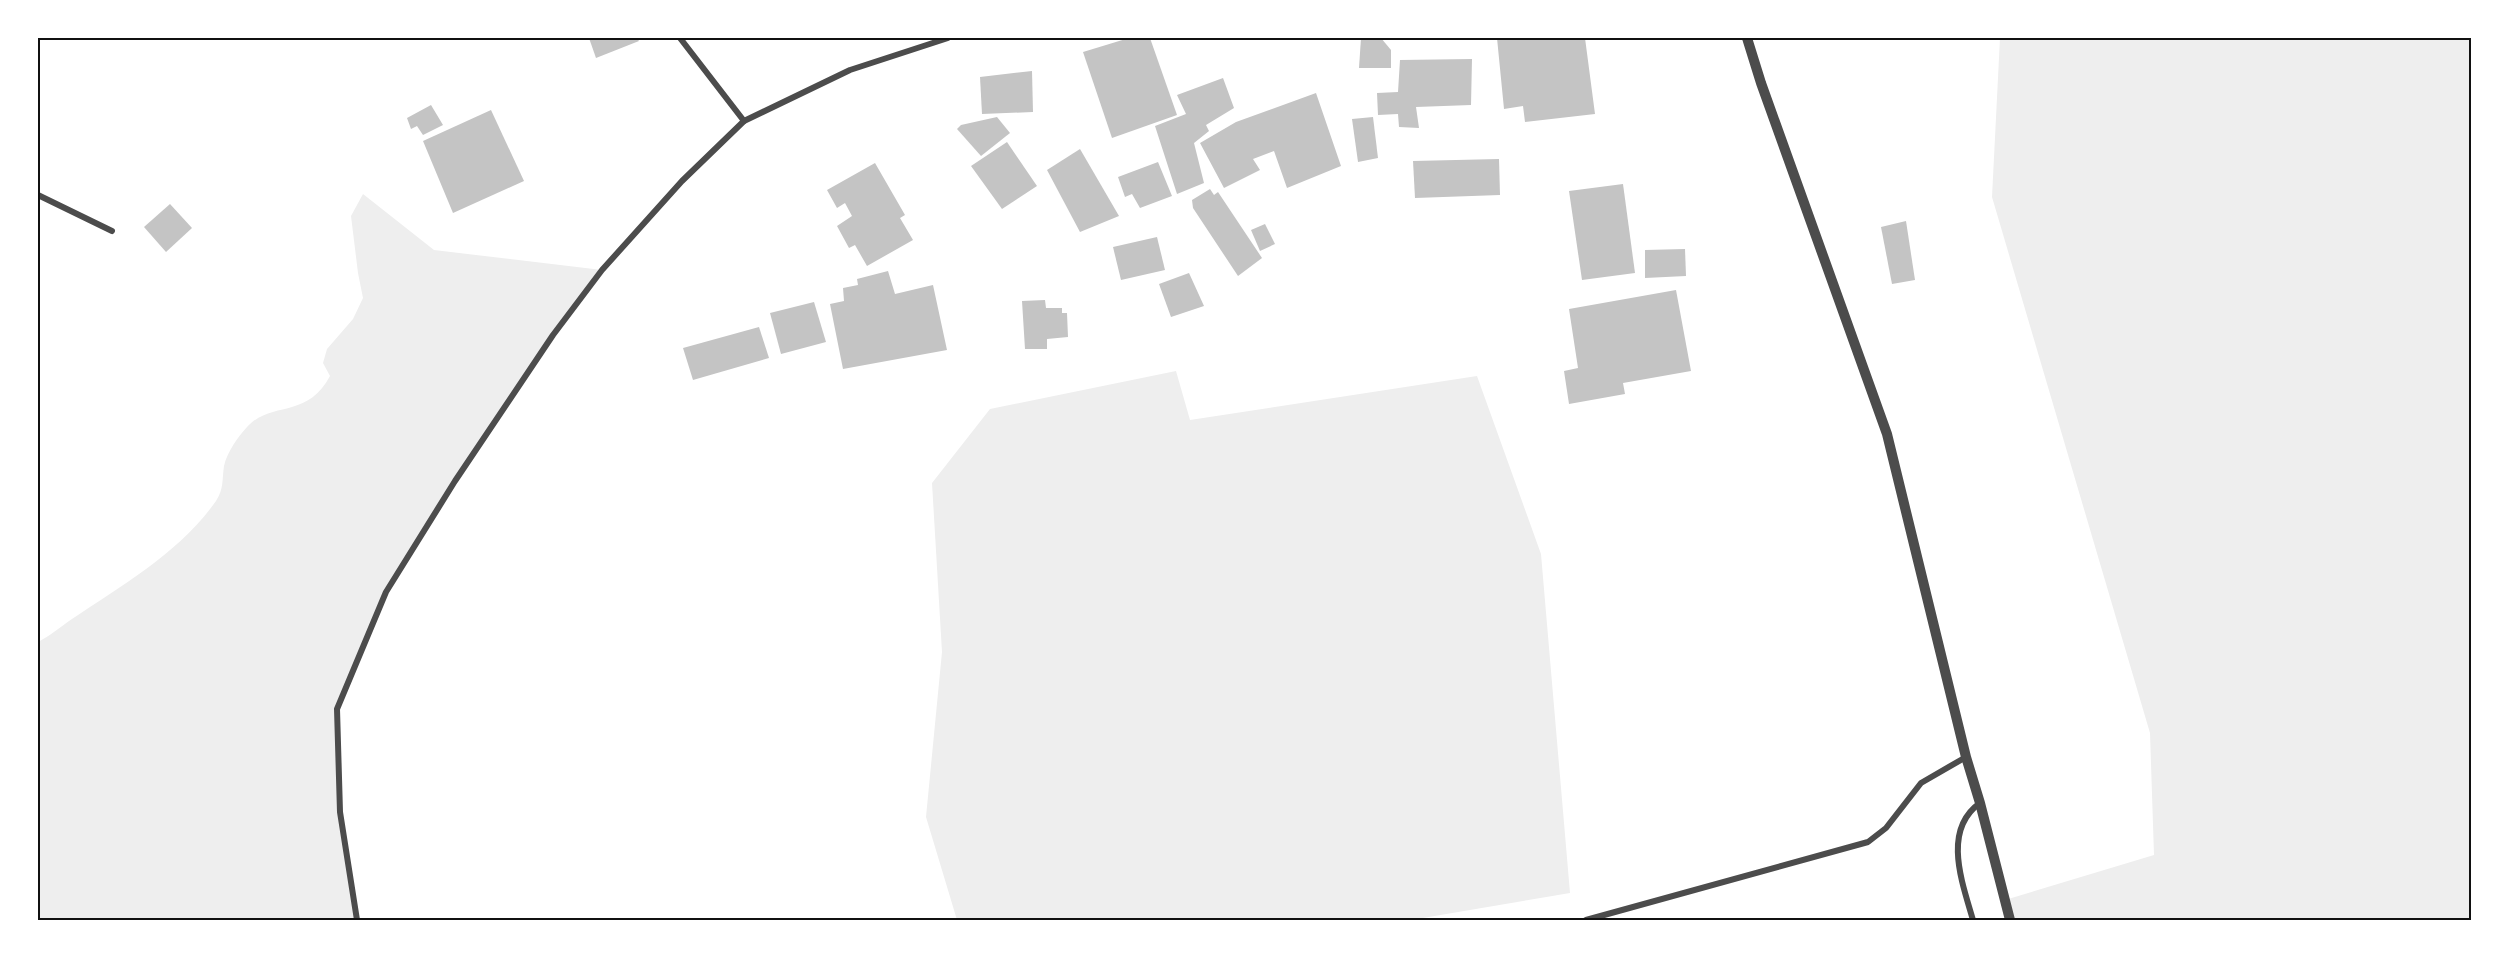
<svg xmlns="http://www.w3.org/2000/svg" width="2509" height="958" font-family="Inter,sans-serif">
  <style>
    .green { fill: #eee }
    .building { fill: #c4c4c4 }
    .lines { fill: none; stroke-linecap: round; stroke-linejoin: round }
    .minor { stroke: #4c4c4c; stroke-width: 6 }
    .tertiary { stroke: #4c4c4c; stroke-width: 10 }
    .neatline { fill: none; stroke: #111; stroke-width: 2 }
  </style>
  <rect width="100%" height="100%" fill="#fff"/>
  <g class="green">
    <polygon points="2000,38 2471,38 2471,920 2010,920 2005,900 2154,855 2150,733 1992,197"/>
    <path d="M363 194 434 250 602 270 553 335 386 592 337 709 340 812 357 920H38V642C50 636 60 627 72 619 123 585 180 552 216 501 224 489 222 479 224 466 227 452 238 437 247 427 272 400 306 420 330 376L323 363 327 349 353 319 363 298 358 273 351 216Z"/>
    <polygon points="1176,371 1190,420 1477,376 1541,554 1570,893 1411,920 957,920 926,817 942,652 932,483 990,409"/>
  </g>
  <g class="building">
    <polygon points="589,38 637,38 639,41 596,58"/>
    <polygon points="1129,38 1150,38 1177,115 1112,138 1083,52"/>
    <polygon points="1361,38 1381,38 1391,50 1391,68 1359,68"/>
    <polygon points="1497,38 1585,38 1595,114 1525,122 1523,106 1504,109"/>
    <polygon points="1472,59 1471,105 1416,107 1419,128 1399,127 1398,114 1378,115 1377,93 1398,92 1400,60"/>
    <polygon points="1032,71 1033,112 982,114 980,77"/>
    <polygon points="1223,78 1234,108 1206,125 1209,131 1194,143 1204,183 1177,194 1155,126 1186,114 1177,95"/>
    <polygon points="1316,93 1341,166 1287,188 1274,151 1253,159 1260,170 1224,188 1200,143 1236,122"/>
    <polygon points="431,105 443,125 423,135 417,126 411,129 407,118"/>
    <polygon points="491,110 524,181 453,213 423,141"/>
    <polygon points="997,117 1010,133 981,156 957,129 961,125"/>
    <polygon points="1373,117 1378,158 1358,162 1352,119"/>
    <polygon points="1007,142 1037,186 1002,209 971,166"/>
    <polygon points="1080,149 1119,216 1080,232 1047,170"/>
    <polygon points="1499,159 1500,195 1415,198 1413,161"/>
    <polygon points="1158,162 1172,196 1140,208 1132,194 1125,197 1118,177"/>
    <polygon points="875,163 905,215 900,218 913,240 867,266 855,245 849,248 837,226 852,216 845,203 837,208 827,190"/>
    <polygon points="1623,184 1635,273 1582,280 1569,191"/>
    <polygon points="1210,189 1214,195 1218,192 1262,258 1238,276 1193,208 1192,200"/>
    <polygon points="170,204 192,228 166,252 144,227"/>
    <polygon points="1906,221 1915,280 1892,284 1881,227"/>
    <polygon points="1265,224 1275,244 1260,251 1251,230"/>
    <polygon points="1157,237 1165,270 1121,280 1113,247"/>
    <polygon points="1685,249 1686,276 1645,278 1645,250"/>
    <polygon points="888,271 895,294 933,285 947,350 843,369 830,304 844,301 843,288 858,285 857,279"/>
    <polygon points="1189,273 1204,306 1171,317 1159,284"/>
    <polygon points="1676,290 1691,371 1623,383 1625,394 1569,404 1564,371 1578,368 1569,309"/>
    <polygon points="1045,300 1046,308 1062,308 1062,313 1067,313 1068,337 1047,339 1047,349 1025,349 1022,301"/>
    <polygon points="814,302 826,342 781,354 770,313"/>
    <polygon points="759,327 769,358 693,380 683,348"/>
  </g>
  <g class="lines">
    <g class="minor">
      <polyline points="680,38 744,121"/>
      <polyline points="38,195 112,231"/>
      <polyline points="357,920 340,812 337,709 386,592 455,481 553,335 602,270 682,181 744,121 850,70 948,38"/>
      <polyline points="1586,920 1868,842 1886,828 1921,783 1966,757"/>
      <path d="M1973 920C1962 882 1942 830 1980 803"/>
    </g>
    <polyline class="tertiary" points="1747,38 1761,83 1887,434 1966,757 1980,803 2010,920"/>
  </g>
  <rect width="2509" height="958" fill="none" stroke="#ffffff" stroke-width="78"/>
  <rect x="39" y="39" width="2431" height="880" class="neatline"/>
</svg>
